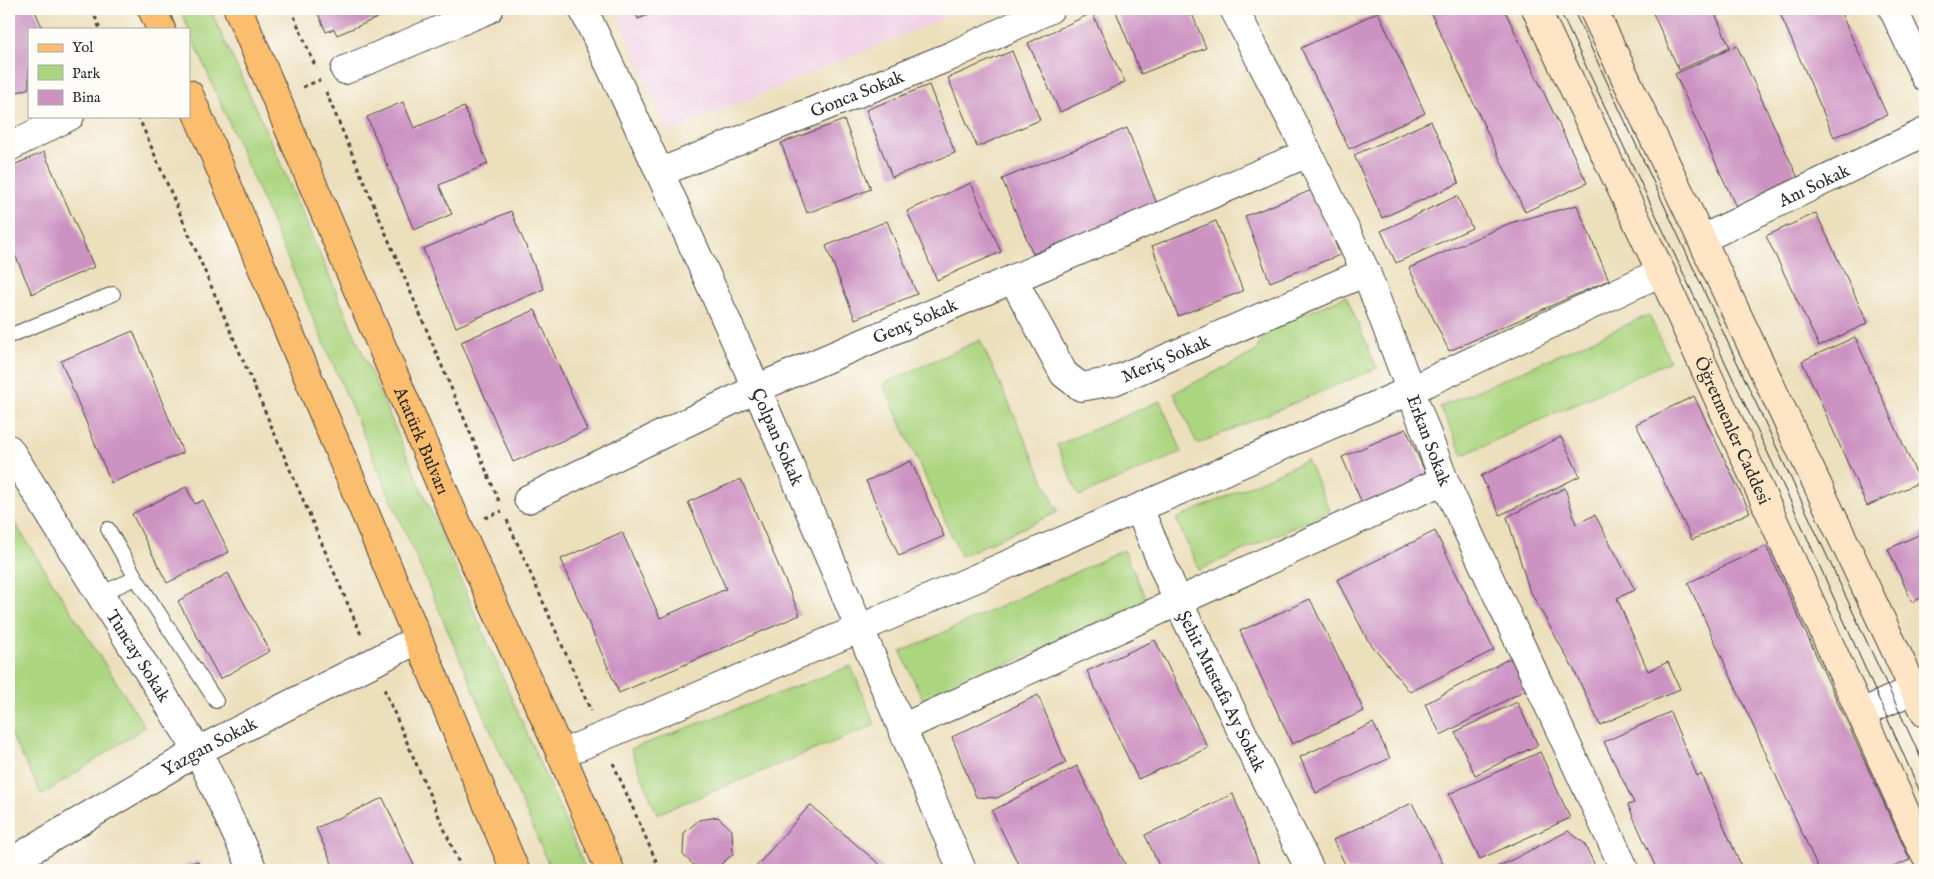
<svg xmlns="http://www.w3.org/2000/svg" width="1934" height="879" font-family="'IM FELL English',serif">
  <style>
    .built { fill: #f0d0e5 }
    .green { fill: #acd580; stroke: #6c8056 }
    .building { fill: #cc93c2 }
    .lines { fill: none; stroke-linecap: round; stroke-linejoin: round }
    .lane-casing { stroke: #484641; stroke-width: 16 }
    .street-casing { stroke: #484641; stroke-width: 30 }
    .secondary-casing { stroke: #484641; stroke-width: 30 }
    .primary-casing { stroke: #484641; stroke-width: 30 }
    .path { stroke: #484641; stroke-width: 3; stroke-dasharray: 4 4; stroke-linecap: butt }
    .lane { stroke: #fff; stroke-width: 14 }
    .street { stroke: #fff; stroke-width: 28 }
    .secondary { stroke: #fde5c5; stroke-width: 28 }
    .primary { stroke: #fbbd6e; stroke-width: 28 }
    .tram { stroke: #2b2b2b; stroke-width: 1 }
    .labels { text-anchor: middle; stroke-width: 5; stroke-linejoin: round; paint-order: stroke }
    .street-label { font-size: 18px; fill: #2b2b2b; stroke: #fdfcf7 }
  </style>
  <rect width="100%" height="100%" fill="#fdfcf7"/>
  <filter id="ink" filterUnits="userSpaceOnUse"><feTurbulence type="fractalNoise" baseFrequency=".02" numOctaves="2"/><feDisplacementMap in="SourceGraphic" scale="10" xChannelSelector="R" yChannelSelector="G"/><feConvolveMatrix kernelMatrix="1 2 1 2 8 2 1 2 1" color-interpolation-filters="sRGB"/></filter>
  <filter id="wash" filterUnits="userSpaceOnUse"><feTurbulence type="fractalNoise" baseFrequency=".0096" numOctaves="4" result="noise"/><feDisplacementMap in="SourceGraphic" scale="20" xChannelSelector="R" yChannelSelector="G"/><feGaussianBlur stdDeviation="1.12" result="paint"/><feColorMatrix in="noise" values="0 0 0 0 0 0 0 0 0 0 0 0 0 0 0 0 0 1.4 0 .05"/><feComposite in="paint" operator="in"/></filter>
  <g filter="url(#wash)">
    <rect width="100%" height="100%" fill="#ecdfbc"/>
    <polygon class="built" points="615,9 965,9 668,133"/>
    <g class="green">
      <polygon points="180,9 210,9 273,146 586,870 551,870"/>
      <polygon points="1346,296 1377,368 1197,444 1174,393 1255,352 1269,329"/>
      <polygon points="1649,315 1670,361 1463,455 1440,407"/>
      <polygon points="980,340 1058,512 961,556 883,384"/>
      <polygon points="1160,401 1182,452 1079,496 1057,445"/>
      <polygon points="1307,460 1330,511 1199,570 1176,519"/>
      <polygon points="9,514 145,727 42,795 9,731"/>
      <polygon points="1124,550 1147,601 924,702 901,652"/>
      <polygon points="851,666 875,725 657,814 631,749"/>
    </g>
    <g id="blocks">
      <g class="building">
        <polygon points="9,9 34,9 43,29 29,29 29,88 18,92 9,71"/>
        <polygon points="316,9 379,9 382,16 337,35 334,29 326,32"/>
        <polygon points="410,9 422,9 412,13"/>
        <polygon points="634,9 663,9 638,19"/>
        <polygon points="1115,9 1190,9 1206,48 1141,74"/>
        <polygon points="1429,9 1504,9 1587,183 1525,212"/>
        <polygon points="1651,9 1713,9 1730,47 1679,70"/>
        <polygon points="1778,9 1839,9 1887,115 1834,137"/>
        <polygon points="1378,12 1425,113 1349,149 1301,48"/>
        <polygon points="1092,13 1125,82 1060,112 1028,43"/>
        <polygon points="1737,46 1798,178 1736,207 1675,74"/>
        <polygon points="1012,51 1040,120 977,147 948,78"/>
        <polygon points="929,85 955,153 892,177 866,110"/>
        <polygon points="403,102 414,128 464,107 488,164 439,185 452,214 414,230 367,117"/>
        <polygon points="844,120 871,189 807,213 781,143"/>
        <polygon points="1431,121 1459,183 1382,218 1354,155"/>
        <polygon points="1127,128 1157,204 1033,254 1002,179"/>
        <polygon points="44,152 94,267 32,294 9,241 9,167"/>
        <polygon points="971,183 1001,252 937,280 907,211"/>
        <polygon points="1315,189 1340,255 1270,282 1245,216"/>
        <polygon points="1457,196 1472,228 1396,263 1381,231"/>
        <polygon points="1577,205 1609,280 1449,351 1409,268 1510,223"/>
        <polygon points="511,211 544,289 456,327 423,249"/>
        <polygon points="1816,213 1868,323 1819,346 1766,236"/>
        <polygon points="887,221 917,294 855,319 826,246"/>
        <polygon points="1216,221 1243,291 1178,316 1152,246"/>
        <polygon points="535,310 587,430 513,462 461,342"/>
        <polygon points="133,331 183,453 111,483 61,361"/>
        <polygon points="1855,337 1920,482 1867,506 1802,361"/>
        <polygon points="1694,396 1750,512 1692,540 1636,424"/>
        <polygon points="1406,429 1429,481 1365,510 1342,457"/>
        <polygon points="1561,437 1580,476 1500,515 1481,476"/>
        <polygon points="911,461 944,536 899,556 866,481"/>
        <polygon points="741,479 800,615 619,693 561,559 622,532 660,618 726,589 688,502"/>
        <polygon points="186,487 195,504 203,500 229,552 167,583 132,514"/>
        <polygon points="1565,488 1576,524 1595,515 1635,590 1617,598 1648,671 1668,662 1680,689 1600,725 1574,670 1529,589 1507,517"/>
        <polygon points="1435,531 1494,650 1410,692 1367,639 1337,580"/>
        <polygon points="1925,532 1925,596 1912,602 1888,549"/>
        <polygon points="1766,546 1910,860 1886,870 1819,870 1688,583"/>
        <polygon points="228,573 270,651 220,679 178,601"/>
        <polygon points="1310,599 1364,711 1292,744 1240,631"/>
        <polygon points="1155,640 1208,748 1138,779 1087,671"/>
        <polygon points="1510,658 1527,689 1441,735 1425,704"/>
        <polygon points="1038,695 1066,763 997,798 976,797 952,737"/>
        <polygon points="1517,702 1538,745 1475,775 1455,732"/>
        <polygon points="1670,712 1697,776 1701,774 1743,870 1657,870 1628,805 1634,803 1604,742"/>
        <polygon points="1373,723 1390,758 1316,793 1300,757"/>
        <polygon points="1540,752 1570,818 1480,859 1449,794"/>
        <polygon points="1077,766 1128,870 1021,870 992,811"/>
        <polygon points="1233,794 1261,870 1161,870 1145,835"/>
        <polygon points="383,798 416,870 335,870 316,828"/>
        <polygon points="1412,803 1446,870 1348,870 1333,840"/>
        <polygon points="810,805 886,870 753,870"/>
        <polygon points="718,817 732,830 733,854 717,868 698,869 683,855 684,833 699,820"/>
        <polygon points="1568,831 1584,843 1597,870 1496,870 1496,868"/>
        <polygon points="198,861 201,870 172,870"/>
      </g>
    </g>
  </g>
  <g filter="url(#ink)">
    <use href="#blocks" fill-opacity="0" stroke="#484641" stroke-width="1"/>
    <g class="lines">
      <g class="lane-casing">
        <g id="lane">
          <polyline points="9,336 113,294"/>
          <polyline points="108,529 136,578 216,701"/>
          <polyline points="100,594 136,578"/>
        </g>
      </g>
      <g class="street-casing">
        <g id="street">
          <path id="s1" d="M583 9C719 292 840 581 962 870"/>
          <path id="s2" d="M1234 9 1308 153 1366 272 1444 480 1625 870"/>
          <polyline points="1893,9 1925,77"/>
          <polyline points="345,70 489,9"/>
          <polyline points="9,147 70,116"/>
          <path id="s3" d="M661 172 951 56 1050 9"/>
          <path id="s4" d="M1702 239 1925 132"/>
          <path id="s5" d="M1013 279 1064 374 1081 387 1114 381 1366 272"/>
          <path id="s6" d="M9 449 198 751 253 870"/>
          <path id="s7" d="M528 499 758 388 1308 153"/>
          <path id="s8" d="M1139 508 1178 602 1310 870"/>
          <polyline points="1862,713 1925,684"/>
          <polyline points="902,728 1444,480"/>
          <polyline points="561,754 861,628 1409,391 1661,272"/>
          <path id="s9" d="M9 863 198 751 417 640"/>
        </g>
      </g>
      <g class="secondary-casing">
        <g id="secondary">
          <path id="s10" d="M1536 9 1661 272 1925 855"/>
          <polyline points="1593,9 1925,713"/>
        </g>
      </g>
      <g class="primary-casing">
        <g id="primary">
          <polyline points="152,9 161,29"/>
          <path id="s11" d="M238 9 460 530 561 754 610 870"/>
          <polyline points="189,94 515,870"/>
        </g>
      </g>
      <g class="path">
        <polyline points="92,9 100,29"/>
        <polyline points="291,9 316,68"/>
        <polyline points="303,87 320,80"/>
        <polyline points="326,92 499,501"/>
        <polyline points="138,116 362,637"/>
        <polyline points="485,518 502,511"/>
        <polyline points="507,520 591,711"/>
        <polyline points="384,689 462,870"/>
        <polyline points="613,763 660,870"/>
      </g>
      <use href="#lane" class="lane"/>
      <use href="#street" class="street"/>
      <use href="#secondary" class="secondary"/>
      <use href="#primary" class="primary"/>
      <g class="tram">
        <polyline points="1559,9 1797,515 1925,803"/>
        <polyline points="1573,9 1925,767"/>
      </g>
    </g>
  </g>
  <g class="labels">
    <g class="street-label">
      <text dy="6" stroke="none"><textPath href="#s3" startOffset="211">Gonca Sokak</textPath></text>
      <text dy="6" stroke="none"><textPath href="#s4" startOffset="124">Anı Sokak</textPath></text>
      <text dy="6" stroke="none"><textPath href="#s7" startOffset="426">Genç Sokak</textPath></text>
      <text dy="6" stroke="none"><textPath href="#s5" startOffset="219">Meriç Sokak</textPath></text>
      <text dy="6" stroke="none"><textPath href="#s10" startOffset="465">Öğretmenler Caddesi</textPath></text>
      <text dy="6" stroke="none"><textPath href="#s1" startOffset="470">Çolpan Sokak</textPath></text>
      <text dy="6" stroke="none"><textPath href="#s2" startOffset="474">Erkan Sokak</textPath></text>
      <text dy="6" stroke="none"><textPath href="#s11" startOffset="469">Atatürk Bulvarı</textPath></text>
      <text dy="6" stroke="none"><textPath href="#s6" startOffset="244">Tuncay Sokak</textPath></text>
      <text dy="6" stroke="none"><textPath href="#s8" startOffset="201">Şehit Mustafa Ay Sokak</textPath></text>
      <text dy="6" stroke="none"><textPath href="#s9" startOffset="232">Yazgan Sokak</textPath></text>
    </g>
  </g>
  <rect width="1934" height="879" fill="none" stroke="#fdfcf7" stroke-width="30"/>
  <rect x="28" y="28" width="162" height="90" fill="#fdfcf7" stroke="#a9a8a5"/>
  <rect x="38" y="44" width="25" height="8" fill="#fbbd6e" stroke="#a9a8a5"/>
  <text x="72" y="52" font-size="15" fill="#2b2b2b">Yol</text>
  <rect x="38" y="65" width="25" height="15" fill="#acd580" stroke="#a9a8a5"/>
  <text x="72" y="78" font-size="15" fill="#2b2b2b">Park</text>
  <rect x="38" y="90" width="25" height="15" fill="#cc93c2" stroke="#a9a8a5"/>
  <text x="72" y="102" font-size="15" fill="#2b2b2b">Bina</text>
</svg>
